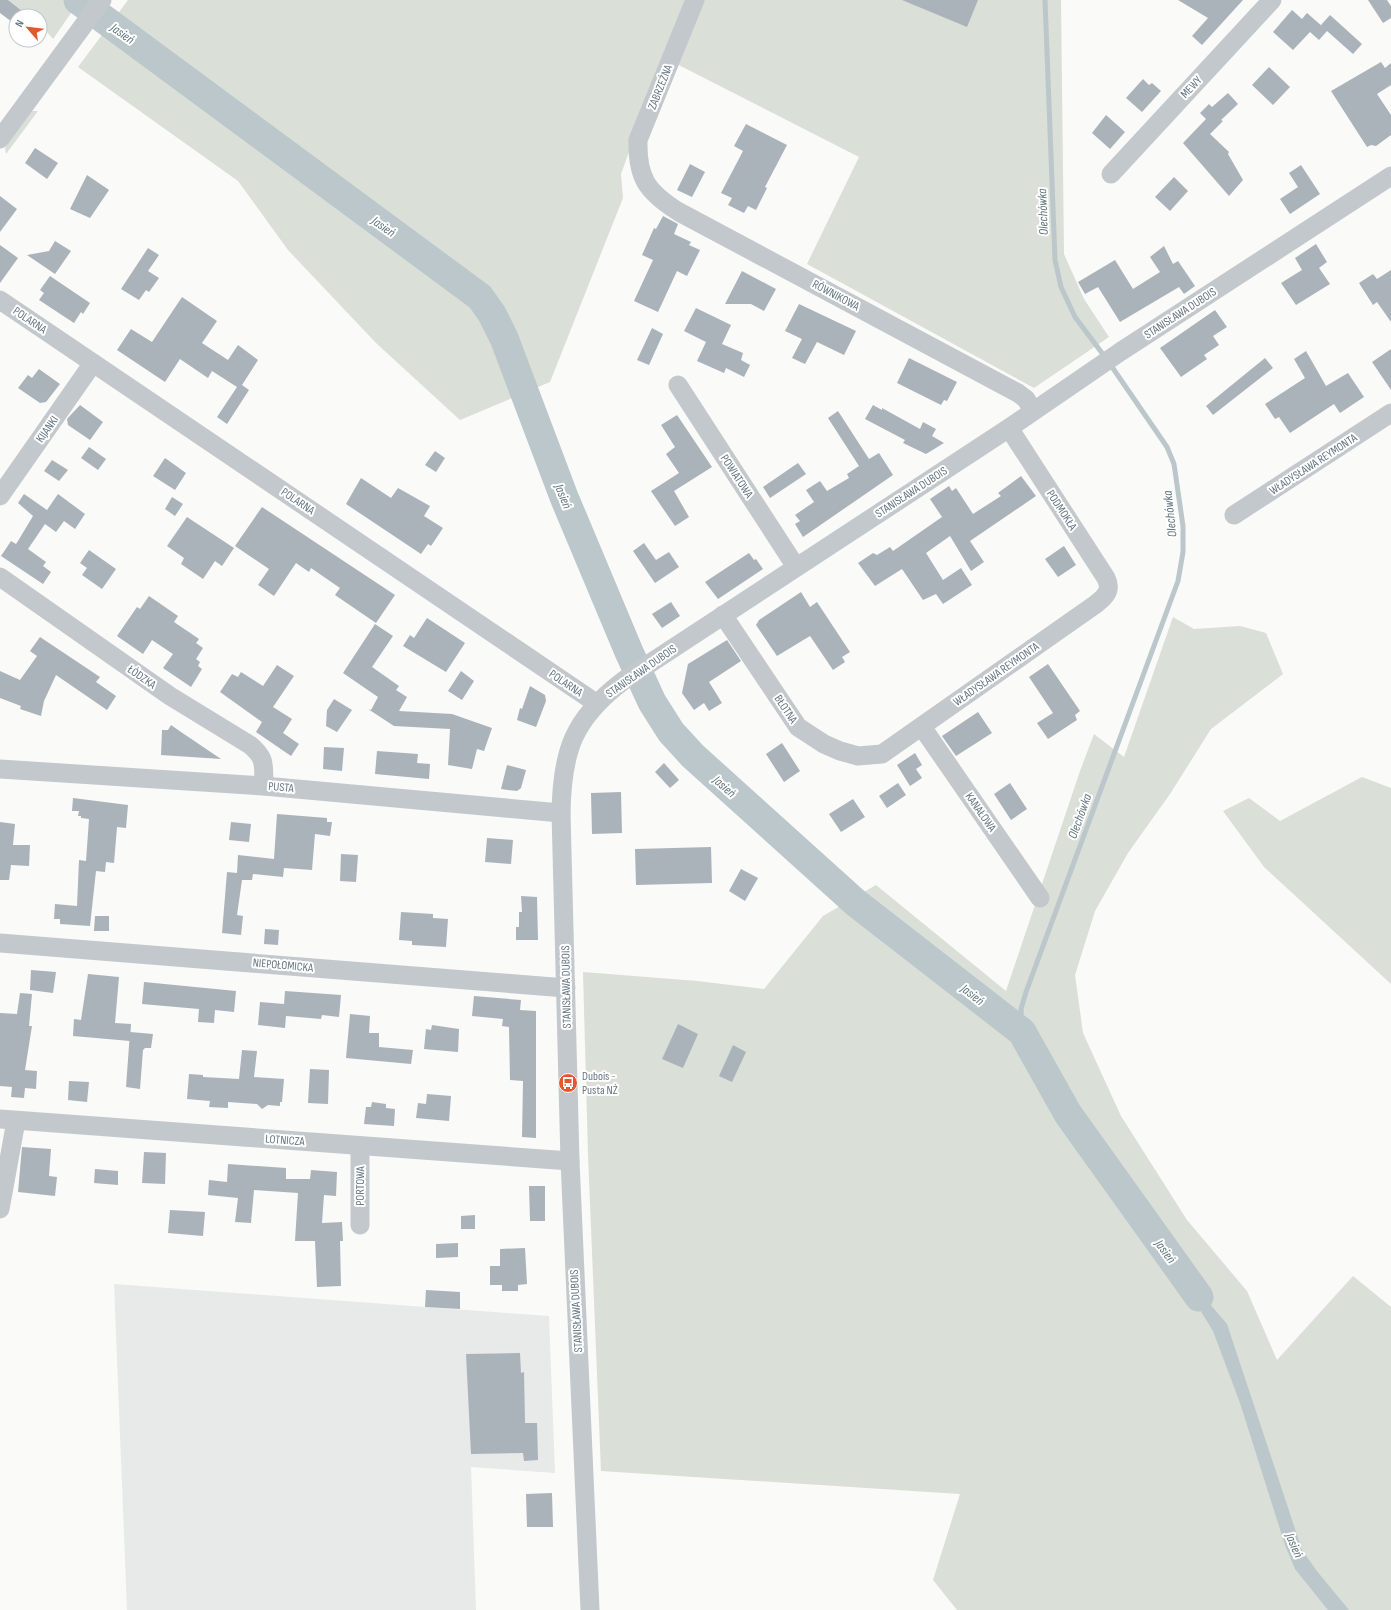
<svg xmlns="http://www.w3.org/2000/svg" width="1391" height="1610" font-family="'Sofia Sans Condensed',sans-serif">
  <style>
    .built { fill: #e8e9e9 }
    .green { fill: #dadfd7 }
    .water { fill: #bbc7cb }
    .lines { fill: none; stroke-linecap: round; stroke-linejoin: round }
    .stream { stroke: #bbc7cb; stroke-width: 5 }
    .river { stroke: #bbc7cb; stroke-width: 29 }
    .building { fill: #aab3b9 }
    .minor { stroke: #c3c8cc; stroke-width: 19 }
    .labels { text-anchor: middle; stroke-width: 4; stroke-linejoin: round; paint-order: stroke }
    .street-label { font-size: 12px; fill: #657683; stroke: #fff }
    .poi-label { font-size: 12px; fill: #657683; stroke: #fff; text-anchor: start }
    .water-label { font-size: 13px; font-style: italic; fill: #60757c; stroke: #fff }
  </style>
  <rect width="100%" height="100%" fill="#fafaf8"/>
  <polygon class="built" points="114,1284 549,1316 555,1473 471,1467 476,1610 127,1610"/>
  <g class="green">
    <polygon points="8,0 80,0 53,39 40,24 40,16 30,16"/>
    <polygon points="128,0 1061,0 1064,254 1084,299 1109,337 1034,388 807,264 859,157 663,57 621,174 623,198 550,382 460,420 376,343 288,250 238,181 78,67"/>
    <polygon points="32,111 38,111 6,154 5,148"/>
    <polygon points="1173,617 1194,629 1240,626 1266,633 1283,674 1211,729 1170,794 1128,853 1095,911 1075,975 1083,1033 1121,1116 1187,1220 1247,1291 1277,1360 1353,1276 1391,1307 1391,1610 957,1610 933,1580 960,1494 601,1471 588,1155 583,972 697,981 764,989 823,916 876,885 1006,991 1080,771 1094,734 1124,757"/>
    <polygon points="1362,777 1391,788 1391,984 1264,867 1223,811 1249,798 1280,821"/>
  </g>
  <polygon class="water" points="1162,1248 1227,1324 1302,1550 1316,1570 1349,1610 1328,1610 1295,1569 1285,1545 1240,1403 1213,1331"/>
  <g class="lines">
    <g class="stream">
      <polyline points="1045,0 1055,260 1061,287 1075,317 1105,357"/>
      <polyline points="1022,1032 1021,1009 1026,992 1178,581 1183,552 1183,526 1174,464 1167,447 1110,364"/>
    </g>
    <polyline class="river" points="78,0 480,297 492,314 504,338 564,497 629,652 652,702 671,732 693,756 856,903 1022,1032 1068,1114 1199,1297"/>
  </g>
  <g class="building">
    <polygon points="0,0 8,0 29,16 16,16 16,25 0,13"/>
    <polygon points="902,0 978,0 967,27"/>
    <polygon points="1178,0 1243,0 1202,45 1192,36 1208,18"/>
    <polygon points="1368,0 1387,0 1391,6 1391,18 1383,23"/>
    <polygon points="1292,10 1302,19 1307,13 1323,27 1321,25 1330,15 1362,44 1353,54 1327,31 1319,40 1310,32 1293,50 1273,32"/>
    <polygon points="1381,62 1385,68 1391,63 1391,85 1377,94 1391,115 1391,135 1376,146 1371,145 1367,147 1331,91"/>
    <polygon points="1269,67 1290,87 1273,105 1252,85"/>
    <polygon points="1143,79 1149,85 1152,83 1161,91 1142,112 1126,98"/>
    <polygon points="1228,93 1238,104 1221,120 1223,121 1210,134 1229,152 1228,154 1243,180 1229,196 1183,143 1206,119 1200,113 1209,104 1212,107"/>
    <polygon points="1106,115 1125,132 1110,149 1092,133"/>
    <polygon points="746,124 787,145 765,187 767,188 756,210 748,206 744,213 728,205 732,198 721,193 743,151 734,146"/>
    <polygon points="35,148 58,163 47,179 25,163"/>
    <polygon points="690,164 705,172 692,197 677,190"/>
    <polygon points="1301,165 1320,194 1290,214 1280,199 1298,187 1289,173"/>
    <polygon points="87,175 109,190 90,218 70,209"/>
    <polygon points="1174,177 1188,191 1170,211 1155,197"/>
    <polygon points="0,196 17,209 0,232"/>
    <polygon points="663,216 678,224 674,234 691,242 689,245 700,250 687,276 677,271 658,312 634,301 653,260 642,255 654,228 656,229"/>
    <polygon points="55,241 71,251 55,274 27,255 49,251"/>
    <polygon points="1316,244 1327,262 1319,268 1330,284 1296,305 1281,283 1302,270 1295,258"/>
    <polygon points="0,245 18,258 0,283"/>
    <polygon points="1164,246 1173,264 1178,261 1195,286 1184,294 1179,287 1120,322 1098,287 1085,294 1078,282 1115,260 1133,289 1160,272 1150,257"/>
    <polygon points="148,248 159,255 148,271 159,278 149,292 146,290 139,300 121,289"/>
    <polygon points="1391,270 1391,322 1377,302 1373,305 1359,283 1373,274 1377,279"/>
    <polygon points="742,271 776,289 764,311 751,304 725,304"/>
    <polygon points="50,276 90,303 83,314 81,312 74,323 39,300 44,293 40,290"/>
    <polygon points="182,297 217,321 202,343 228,360 238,345 258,360 242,385 249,390 227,424 217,417 237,387 212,371 208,378 180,359 165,382 117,350 131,329 152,342"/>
    <polygon points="799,304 856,331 844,355 817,342 805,364 792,358 802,339 785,331"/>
    <polygon points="696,308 731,325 722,344 743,353 741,360 750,365 744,377 726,368 724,373 697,361 706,342 684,331"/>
    <polygon points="1215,310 1227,327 1213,336 1219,345 1204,355 1207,359 1181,377 1160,348"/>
    <polygon points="652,328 663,334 649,365 637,360"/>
    <polygon points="1391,349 1391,390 1372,362"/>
    <polygon points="1306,351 1326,386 1348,373 1364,397 1340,413 1334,404 1290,433 1279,417 1275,419 1265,404 1305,378 1294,359"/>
    <polygon points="909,358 957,382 947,401 944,400 941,405 897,383"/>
    <polygon points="1265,358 1273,368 1213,415 1206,406"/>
    <polygon points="39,369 60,384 46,402 40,403 18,388 28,375 32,378"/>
    <polygon points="80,405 103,422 90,440 68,425 67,419"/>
    <polygon points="873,405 882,410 882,408 920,429 923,422 936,429 932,436 944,443 926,454 903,443 905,440 865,419"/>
    <polygon points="838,411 869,459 879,453 893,475 803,537 795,524 800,521 795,515 814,502 806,490 820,481 827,491 849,478 847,474 859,466 828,418"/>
    <polygon points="677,415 712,467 674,491 689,517 675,526 651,491 679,473 666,454 675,447 661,425"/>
    <polygon points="89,447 106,459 98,470 81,458"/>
    <polygon points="435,451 445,458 436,472 425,465"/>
    <polygon points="165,458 186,473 175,490 153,476"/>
    <polygon points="52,460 68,470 59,481 44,471"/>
    <polygon points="798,463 806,474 770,498 763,487"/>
    <polygon points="1021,476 1036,496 970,541 984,562 971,571 950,536 926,553 943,580 961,568 972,585 943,604 936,594 923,600 902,569 875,586 858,563 873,553 877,555 890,547 893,551 942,517 930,499 949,486 952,491 956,488 973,514 1001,496 998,493"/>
    <polygon points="361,478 391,498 398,488 430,506 424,516 443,528 431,546 428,544 421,554 346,504"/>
    <polygon points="24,494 47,510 58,494 85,514 75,529 64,521 56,532 45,524 28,549 46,562 43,566 51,572 43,584 1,556 11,541 16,544 18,541 33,516 18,503"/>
    <polygon points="172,497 183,504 175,516 165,509"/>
    <polygon points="262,507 395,595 376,623 335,595 340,588 311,568 309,572 296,563 274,596 258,585 269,569 235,546"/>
    <polygon points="187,517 234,548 222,566 215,561 203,579 181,564 184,558 167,546"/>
    <polygon points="644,543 656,560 669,552 679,567 655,583 633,551"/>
    <polygon points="1064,546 1076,565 1058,577 1045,559"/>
    <polygon points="89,550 116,569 102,589 82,575 87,568 80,563"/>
    <polygon points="749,553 754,560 756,559 763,569 718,599 705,582"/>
    <polygon points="801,592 810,607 817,602 850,652 842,657 845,662 833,670 810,636 777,656 756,625 759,620"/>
    <polygon points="149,596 178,616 174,622 199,639 196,643 203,648 196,659 200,662 198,666 202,669 191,687 163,668 173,654 152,640 143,654 117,636 137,607 140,609"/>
    <polygon points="671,602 680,616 662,628 652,614"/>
    <polygon points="427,618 465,643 446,672 403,646 410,635 414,638"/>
    <polygon points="375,624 393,636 372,667 399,686 396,690 407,697 399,711 452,714 492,728 484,751 477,749 472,769 448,765 450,729 394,726 368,709 371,710 378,697 343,673"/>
    <polygon points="40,637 100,677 96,682 116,696 107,710 56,675 44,701 41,716 20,709 21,706 0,698 0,671 20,680 37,656 30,651"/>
    <polygon points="727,640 741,661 709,682 722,703 709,711 704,703 694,710 682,693 688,664"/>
    <polygon points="1048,664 1080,711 1075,715 1077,720 1048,739 1037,723 1053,713 1029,677"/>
    <polygon points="277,665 294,676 273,707 292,719 283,733 299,744 291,756 256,732 262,722 220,692 232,674 238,677 241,672 263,686"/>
    <polygon points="461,671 474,681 462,700 448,691"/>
    <polygon points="530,686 545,695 546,701 536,727 517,720 520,708 522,709"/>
    <polygon points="334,699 352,710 337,732 326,726 327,710"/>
    <polygon points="978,712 992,733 956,756 942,736"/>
    <polygon points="171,725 181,732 221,759 161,755 162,730 168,730"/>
    <polygon points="782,743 800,771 784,782 766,754"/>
    <polygon points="324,747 344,748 342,771 323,769"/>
    <polygon points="377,751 418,754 417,763 430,764 429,779 375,774"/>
    <polygon points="915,753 922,765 916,769 922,778 910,786 897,765"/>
    <polygon points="664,763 679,780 670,788 655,772"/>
    <polygon points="507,765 526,770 521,788 517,791 501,789"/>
    <polygon points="898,783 906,795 887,808 879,796"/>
    <polygon points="1010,783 1027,809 1011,820 994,794"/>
    <polygon points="621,792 622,833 592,834 591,793"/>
    <polygon points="73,798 128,805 126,828 117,827 114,863 106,862 105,872 96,871 90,926 60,924 60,919 54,919 55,904 77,906 79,860 86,861 89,819 81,818 81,816 78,816 79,811 72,811"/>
    <polygon points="853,799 865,817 841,832 829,814"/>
    <polygon points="277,814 327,818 327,822 332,822 330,836 315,834 312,870 284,868 283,877 253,874 252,880 242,880 237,915 243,916 241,935 222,933 227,872 237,873 238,855 274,859"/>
    <polygon points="0,822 15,824 13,845 30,845 29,866 11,865 9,880 0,880"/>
    <polygon points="231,822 251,824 249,842 229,840"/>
    <polygon points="487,838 513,840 511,864 485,862"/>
    <polygon points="711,847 712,883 636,885 635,849"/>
    <polygon points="341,854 358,855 356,882 340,881"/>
    <polygon points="741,869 758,878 745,901 729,891"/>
    <polygon points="521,896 537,897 538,940 516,940 516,927 519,927 519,912 522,912"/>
    <polygon points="401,912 433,914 433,918 448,919 446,947 412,945 412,941 399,940"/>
    <polygon points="95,916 109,916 109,931 94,931"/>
    <polygon points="265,929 279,930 278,945 264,944"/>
    <polygon points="31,970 56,972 53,993 30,990"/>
    <polygon points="88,974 119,977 115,1023 131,1024 130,1041 73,1036 74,1019 81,1020"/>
    <polygon points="144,982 236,991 234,1012 215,1010 214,1023 198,1022 199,1009 142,1004"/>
    <polygon points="285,991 341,995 339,1017 322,1015 321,1019 286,1016 285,1028 258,1025 260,1002 284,1004"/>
    <polygon points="20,993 32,994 29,1026 32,1026 25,1070 37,1071 36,1089 25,1088 24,1098 11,1097 12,1087 0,1086 0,1013 17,1014"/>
    <polygon points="474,996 521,1000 520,1010 536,1011 536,1138 522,1137 523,1081 510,1080 509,1027 502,1026 503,1019 472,1016"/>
    <polygon points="350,1014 370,1016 369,1033 379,1033 379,1047 413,1050 411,1064 346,1058"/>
    <polygon points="678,1024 698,1034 683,1068 662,1059"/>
    <polygon points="432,1025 459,1029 458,1052 424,1049 426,1029 431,1030"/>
    <polygon points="130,1032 153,1034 151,1048 145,1048 143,1050 140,1089 126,1087"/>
    <polygon points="733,1045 746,1052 732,1082 719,1076"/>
    <polygon points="242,1050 257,1051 254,1077 284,1079 282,1102 280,1102 280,1106 268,1105 262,1109 257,1104 228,1102 228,1108 209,1107 210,1101 187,1099 189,1074 203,1075 203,1077 239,1079"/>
    <polygon points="310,1069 329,1070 328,1104 308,1103"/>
    <polygon points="69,1081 89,1082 87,1102 68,1100"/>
    <polygon points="427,1094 451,1096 449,1121 416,1118 418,1103 426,1104"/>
    <polygon points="372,1102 386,1104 386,1108 395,1109 394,1126 364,1124 366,1107 371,1107"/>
    <polygon points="22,1147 51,1149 49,1176 57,1177 55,1196 18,1192"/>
    <polygon points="144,1152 166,1153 165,1184 142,1183"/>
    <polygon points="228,1164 286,1168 286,1179 310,1179 311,1170 337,1172 336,1196 324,1195 322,1223 342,1222 343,1241 340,1241 341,1286 317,1287 315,1241 295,1241 298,1193 254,1190 251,1223 235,1222 238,1198 208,1195 209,1180 227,1182"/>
    <polygon points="95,1169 118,1171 118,1185 94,1183"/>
    <polygon points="529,1186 545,1186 545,1221 530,1221"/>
    <polygon points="170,1210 205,1212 203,1236 168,1233"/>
    <polygon points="475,1215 475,1229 461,1229 461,1216"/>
    <polygon points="458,1243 458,1257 436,1258 436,1244"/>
    <polygon points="525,1248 527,1284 518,1285 518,1291 502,1291 502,1285 490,1285 490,1266 500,1266 500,1249"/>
    <polygon points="426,1290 460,1292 460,1309 425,1307"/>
    <polygon points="520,1353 521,1373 524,1372 525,1423 537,1423 538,1460 524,1461 523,1453 471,1454 466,1354"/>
    <polygon points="552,1493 553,1527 527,1527 526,1494"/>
  </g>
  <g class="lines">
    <g class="minor">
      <path d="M695 0 638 140C637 178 647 192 679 212L1018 393 1026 399 1033 411"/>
      <polyline points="0,139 102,0"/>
      <polyline points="1111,174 1272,0"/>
      <polyline points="0,300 596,703"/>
      <polyline points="678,385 796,567"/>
      <polyline points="0,496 93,363"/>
      <polyline points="1234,515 1391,413"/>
      <path d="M0 577 170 696 250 745C267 759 263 766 264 786"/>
      <path d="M723 615 798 727 824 744 840 751 858 756 882 754 1096 604C1106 596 1112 590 1106 578L1009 428"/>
      <polyline points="922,727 1040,898"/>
      <polyline points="0,769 264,786 561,813"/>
      <polyline points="0,943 566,988"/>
      <polyline points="0,1119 570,1161"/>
      <polyline points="0,1209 16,1121"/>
      <polyline points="360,1225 360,1146"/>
      <path d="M590 1610 570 1161 561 813C562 751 573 719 623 681L1009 428 1120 352 1391 176"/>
    </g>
  </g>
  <defs>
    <g id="bus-disc" transform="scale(1)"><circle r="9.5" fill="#e4572e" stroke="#fff"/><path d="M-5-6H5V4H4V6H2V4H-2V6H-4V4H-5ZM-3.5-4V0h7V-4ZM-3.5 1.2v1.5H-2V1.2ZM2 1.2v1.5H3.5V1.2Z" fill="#fff"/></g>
  </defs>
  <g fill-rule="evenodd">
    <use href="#bus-disc" x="568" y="1083"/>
  </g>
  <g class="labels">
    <g class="street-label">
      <text transform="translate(660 87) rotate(-68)" y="4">ZABRZEŹNA</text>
      <text transform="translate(1191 87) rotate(-47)" y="4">MEWY</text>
      <text transform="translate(836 295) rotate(28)" y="4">RÓWNIKOWA</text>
      <text transform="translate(1180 313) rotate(-33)" y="4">STANISŁAWA DUBOIS</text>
      <text transform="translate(30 320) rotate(34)" y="4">POLARNA</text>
      <text transform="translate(47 429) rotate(-55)" y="4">KIJANKI</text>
      <text transform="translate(1313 464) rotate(-33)" y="4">WŁADYSŁAWA REYMONTA</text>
      <text transform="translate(737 476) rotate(57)" y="4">POWIATOWA</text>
      <text transform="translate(911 492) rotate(-33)" y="4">STANISŁAWA DUBOIS</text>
      <text transform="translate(298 501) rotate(34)" y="4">POLARNA</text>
      <text transform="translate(1062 510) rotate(57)" y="4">PODMOKŁA</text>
      <text transform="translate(641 671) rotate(-35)" y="4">STANISŁAWA DUBOIS</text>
      <text transform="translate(996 674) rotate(-35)" y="4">WŁADYSŁAWA REYMONTA</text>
      <text transform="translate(142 677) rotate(35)" y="4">ŁÓDZKA</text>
      <text transform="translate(566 683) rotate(34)" y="4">POLARNA</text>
      <text transform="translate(786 709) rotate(56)" y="4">BŁOTNA</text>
      <text transform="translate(281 787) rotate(5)" y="4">PUSTA</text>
      <text transform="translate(981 812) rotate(55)" y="4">KANAŁOWA</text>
      <text transform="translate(283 965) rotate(5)" y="4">NIEPOŁOMICKA</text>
      <text transform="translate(566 987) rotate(-91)" y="4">STANISŁAWA DUBOIS</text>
      <text transform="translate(285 1140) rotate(4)" y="4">LOTNICZA</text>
      <text transform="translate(360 1186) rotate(-89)" y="4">PORTOWA</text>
      <text transform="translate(576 1311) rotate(-93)" y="4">STANISŁAWA DUBOIS</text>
    </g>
    <g class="poi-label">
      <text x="582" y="1080">Dubois -<tspan x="582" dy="14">Pusta NŻ</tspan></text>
    </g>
    <g class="water-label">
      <text transform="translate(123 33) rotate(36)" y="5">Jasień</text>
      <text transform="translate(1042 212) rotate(-92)" y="5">Olechówka</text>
      <text transform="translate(384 226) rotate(36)" y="5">Jasień</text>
      <text transform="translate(564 496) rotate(68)" y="5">Jasień</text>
      <text transform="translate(1169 514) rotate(-96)" y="5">Olechówka</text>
      <text transform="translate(725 786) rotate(42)" y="5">Jasień</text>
      <text transform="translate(1079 816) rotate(-70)" y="5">Olechówka</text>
      <text transform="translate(973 994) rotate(38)" y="5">Jasień</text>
      <text transform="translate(1166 1251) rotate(54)" y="5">Jasień</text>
      <text transform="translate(1295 1545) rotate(67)" y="5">Jasień</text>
    </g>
  </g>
  <g transform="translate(28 28) rotate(298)"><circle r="19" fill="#ffffff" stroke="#c1c8cd"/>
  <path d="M0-3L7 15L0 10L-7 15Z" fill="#e4572e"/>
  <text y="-6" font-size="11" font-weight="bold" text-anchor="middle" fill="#657683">N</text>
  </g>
</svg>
